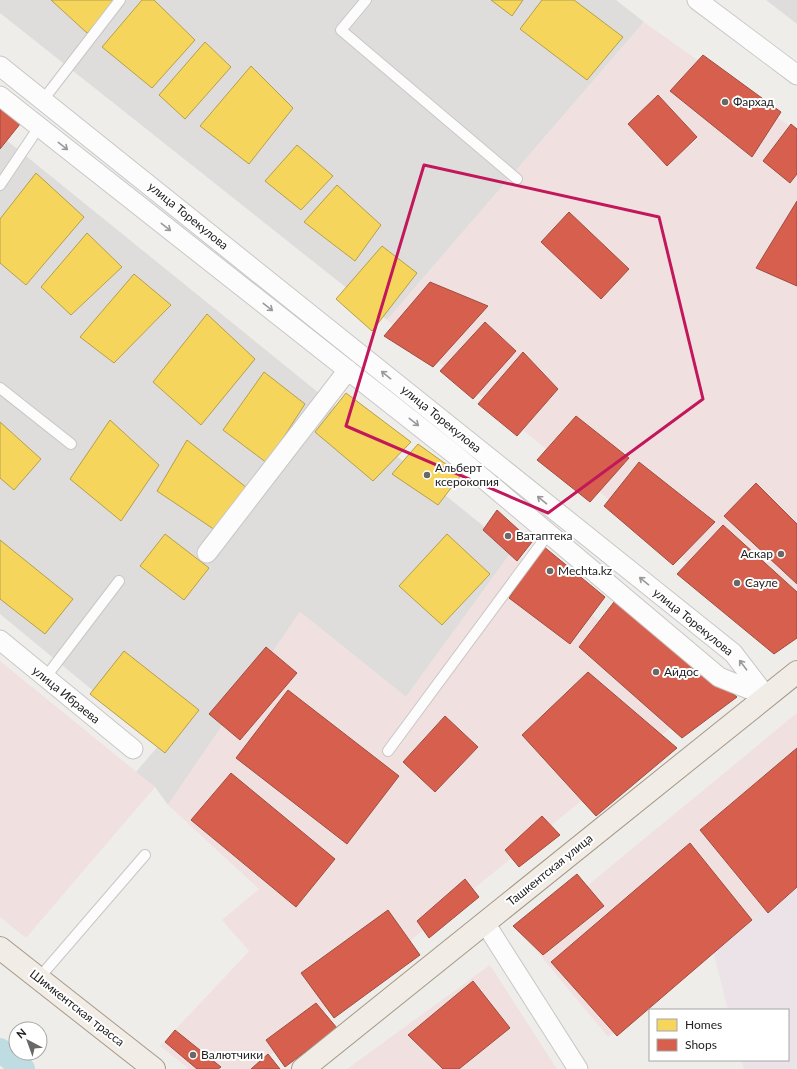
<svg xmlns="http://www.w3.org/2000/svg" width="797" height="1069" font-family="Lato,sans-serif">
  <style>
    .residential { fill: #dedddb }
    .commercial { fill: #f0e1e0 }
    .industrial { fill: #ece3e9 }
    .homes { fill: #f6d55c; stroke: #b69f4a }
    .shops { fill: #d6604d; stroke: #a04d40 }
    .lines { fill: none; stroke-linecap: round; stroke-linejoin: round }
    .canal { stroke: #bedce2; stroke-width: 24 }
    .lane-casing { stroke: #c8c7c6; stroke-width: 12 }
    .street-casing { stroke: #c8c7c6; stroke-width: 21 }
    .primary-casing { stroke: #a69986; stroke-width: 24 }
    .lane { stroke: #fdfcfc; stroke-width: 10 }
    .street { stroke: #fdfcfc; stroke-width: 19 }
    .primary { stroke: #f2ece6; stroke-width: 22 }
    .oneway { stroke: #9a9999 }
    .marked { fill: none; stroke: #c2185b; stroke-width: 3; stroke-linejoin: round }
    .poi-dot { fill: #696867; stroke: #fff; stroke-width: 1.5 }
    .labels { text-anchor: middle; stroke-width: 4; stroke-linejoin: round; paint-order: stroke }
    .poi-label { font-size: 12px; fill: #212121; stroke: #fff; text-anchor: start }
    .street-label { font-size: 12px; fill: #212121; stroke: #fff }
  </style>
  <rect width="100%" height="100%" fill="#efedea"/>
  <g class="residential">
    <polygon points="0,0 616,0 644,22 387,320 0,13"/>
    <polygon points="766,0 797,0 797,24"/>
    <polygon points="0,135 513,550 406,697 300,612 168,805 155,787 136,772 159,745 0,614"/>
  </g>
  <g class="commercial">
    <polygon points="644,22 797,131 797,592 759,621 387,320"/>
    <polygon points="513,550 700,704 253,1069 189,1069 160,1046 249,951 222,920 259,889 168,805 300,612 406,697"/>
    <polygon points="0,661 155,787 26,938 0,917"/>
    <polygon points="797,713 797,881 608,1037 525,937"/>
    <polygon points="490,965 557,1069 347,1069"/>
  </g>
  <polygon class="industrial" points="797,881 797,1069 744,1069 741,1060 788,1060 788,1010 728,1010 713,951"/>
  <g class="homes">
    <polygon points="51,0 118,0 87,33"/>
    <polygon points="142,0 154,0 195,40 152,88 102,47"/>
    <polygon points="491,0 523,0 512,16"/>
    <polygon points="542,0 574,0 623,37 587,80 520,29"/>
    <polygon points="205,42 231,67 185,119 159,95"/>
    <polygon points="251,66 293,108 249,164 200,126"/>
    <polygon points="297,145 333,176 301,210 265,181"/>
    <polygon points="36,173 84,217 26,285 0,263 0,219"/>
    <polygon points="337,185 381,225 355,261 304,222"/>
    <polygon points="87,233 122,267 71,315 41,287"/>
    <polygon points="382,246 417,273 372,331 336,299"/>
    <polygon points="134,274 171,305 114,363 80,337"/>
    <polygon points="207,314 255,359 201,425 153,382"/>
    <polygon points="264,372 305,404 267,463 223,430"/>
    <polygon points="346,393 411,442 373,481 315,432"/>
    <polygon points="110,420 159,465 121,521 70,479"/>
    <polygon points="0,422 41,459 14,490 0,478"/>
    <polygon points="187,440 247,488 215,530 157,491"/>
    <polygon points="418,444 461,475 438,505 392,474"/>
    <polygon points="165,534 209,568 184,600 140,566"/>
    <polygon points="447,534 490,574 442,625 399,586"/>
    <polygon points="0,540 73,599 45,634 0,599"/>
    <polygon points="124,651 199,710 165,753 90,694"/>
  </g>
  <g class="shops">
    <polygon points="703,55 781,112 752,157 670,91"/>
    <polygon points="658,95 697,137 667,166 628,124"/>
    <polygon points="0,107 20,124 0,149"/>
    <polygon points="791,124 797,129 797,174 790,183 763,161"/>
    <polygon points="797,201 797,286 756,268"/>
    <polygon points="569,212 629,269 601,299 541,242"/>
    <polygon points="430,282 488,306 433,367 384,336"/>
    <polygon points="485,322 516,351 473,399 440,371"/>
    <polygon points="523,352 558,389 517,436 478,404"/>
    <polygon points="576,416 629,458 590,502 537,460"/>
    <polygon points="639,462 715,522 673,565 604,506"/>
    <polygon points="756,483 797,524 797,584 724,516"/>
    <polygon points="497,510 532,542 517,561 483,530"/>
    <polygon points="723,525 797,592 797,638 774,654 677,574"/>
    <polygon points="543,546 605,597 570,644 509,598"/>
    <polygon points="614,602 737,697 682,738 579,647"/>
    <polygon points="266,647 297,673 240,740 209,714"/>
    <polygon points="588,672 677,748 596,816 522,735"/>
    <polygon points="288,690 399,776 347,844 236,758"/>
    <polygon points="445,716 478,747 435,792 403,762"/>
    <polygon points="797,748 797,887 768,913 700,830"/>
    <polygon points="231,773 335,859 296,907 191,820"/>
    <polygon points="542,816 560,835 519,867 505,850"/>
    <polygon points="690,843 752,920 617,1036 551,962"/>
    <polygon points="577,874 604,906 543,955 513,926"/>
    <polygon points="465,879 479,897 429,938 417,921"/>
    <polygon points="388,910 420,955 334,1018 301,973"/>
    <polygon points="473,981 510,1028 459,1069 443,1069 408,1035"/>
    <polygon points="316,1003 337,1028 285,1067 266,1040"/>
    <polygon points="175,1030 221,1067 218,1069 197,1069 165,1042"/>
    <polygon points="268,1054 280,1069 251,1069"/>
  </g>
  <g class="lines">
    <polyline class="canal" points="0,1050 23,1069"/>
    <g class="lane-casing">
      <g id="lane">
        <polyline points="366,0 341,30 517,179"/>
        <polyline points="43,100 120,0"/>
        <polyline points="0,185 39,127"/>
        <polyline points="0,388 71,444"/>
        <polyline points="45,678 119,581"/>
        <polyline points="388,751 549,533"/>
        <polyline points="39,978 145,855"/>
      </g>
    </g>
    <g class="street-casing">
      <g id="street">
        <polyline points="697,0 797,75"/>
        <polyline points="0,66 733,653 766,696"/>
        <polyline points="0,96 453,453 719,677 766,696"/>
        <polyline points="207,553 348,370"/>
        <polyline points="0,640 133,749"/>
        <polyline points="485,923 578,1069"/>
      </g>
    </g>
    <g class="primary-casing">
      <g id="primary">
        <polyline points="0,948 154,1069"/>
        <polyline points="303,1069 797,672"/>
      </g>
    </g>
    <use href="#lane" class="lane"/>
    <use href="#street" class="street"/>
    <use href="#primary" class="primary"/>
  </g>
  <defs><path id="oneway-shaft" d="M-6 0H5M1.5-3L5.5 0L1.5 3" fill="none" stroke-width="1.6" stroke-linecap="round" stroke-linejoin="round"/></defs>
  <g class="oneway">
    <use href="#oneway-shaft" transform="translate(63 146) rotate(38)"/>
    <use href="#oneway-shaft" transform="translate(166 227) rotate(38)"/>
    <use href="#oneway-shaft" transform="translate(268 307) rotate(38)"/>
    <use href="#oneway-shaft" transform="translate(386 375) rotate(-141)"/>
    <use href="#oneway-shaft" transform="translate(414 422) rotate(38)"/>
    <use href="#oneway-shaft" transform="translate(542 500) rotate(-141)"/>
    <use href="#oneway-shaft" transform="translate(644 581) rotate(-141)"/>
    <use href="#oneway-shaft" transform="translate(743 665) rotate(-127)"/>
  </g>
  <path class="marked" d="M424 165 659 217 703 399 548 513 346 426Z"/>
  <g class="poi-dot">
    <circle cx="725" cy="102" r="4"/>
    <circle cx="427" cy="475" r="4"/>
    <circle cx="508" cy="536" r="4"/>
    <circle cx="781" cy="554" r="4"/>
    <circle cx="550" cy="571" r="4"/>
    <circle cx="737" cy="583" r="4"/>
    <circle cx="656" cy="672" r="4"/>
    <circle cx="193" cy="1055" r="4"/>
  </g>
  <g class="labels">
    <g class="poi-label">
      <text x="733" y="106">Фархад</text>
      <text x="435" y="472">Альберт<tspan x="435" dy="14">ксерокопия</tspan></text>
      <text x="516" y="540">Ватаптека</text>
      <text x="773" y="558" text-anchor="end">Аскар</text>
      <text x="558" y="575">Mechta.kz</text>
      <text x="745" y="587">Сауле</text>
      <text x="664" y="676">Айдос</text>
      <text x="201" y="1059">Валютчики</text>
    </g>
    <g class="street-label">
      <text transform="translate(188 216) rotate(39)" y="4">улица Торекулова</text>
      <text transform="translate(441 419) rotate(39)" y="4">улица Торекулова</text>
      <text transform="translate(693 622) rotate(39)" y="4">улица Торекулова</text>
      <text transform="translate(66 695) rotate(39)" y="4">улица Ибраева</text>
      <text transform="translate(550 870) rotate(-39)" y="4">Ташкентская улица</text>
      <text transform="translate(77 1008) rotate(38)" y="4">Шимкентская трасса</text>
    </g>
  </g>
  <rect x="649" y="1009" width="140" height="52" fill="#ffffff" stroke="#a6a6a6"/>
  <rect x="657" y="1019" width="20" height="12" fill="#f6d55c" stroke="#a6a6a6"/>
  <text x="685" y="1029" font-size="12" fill="#212121">Homes</text>
  <rect x="657" y="1039" width="20" height="12" fill="#d6604d" stroke="#a6a6a6"/>
  <text x="685" y="1049" font-size="12" fill="#212121">Shops</text>
  <g transform="translate(28 1041) rotate(319)"><circle r="19" fill="#ffffff" stroke="#a6a6a6"/>
  <path d="M0-3L7 15L0 10L-7 15Z" fill="#696867"/>
  <text y="-6" font-size="11" font-weight="bold" text-anchor="middle" fill="#212121">N</text>
  </g>
</svg>
